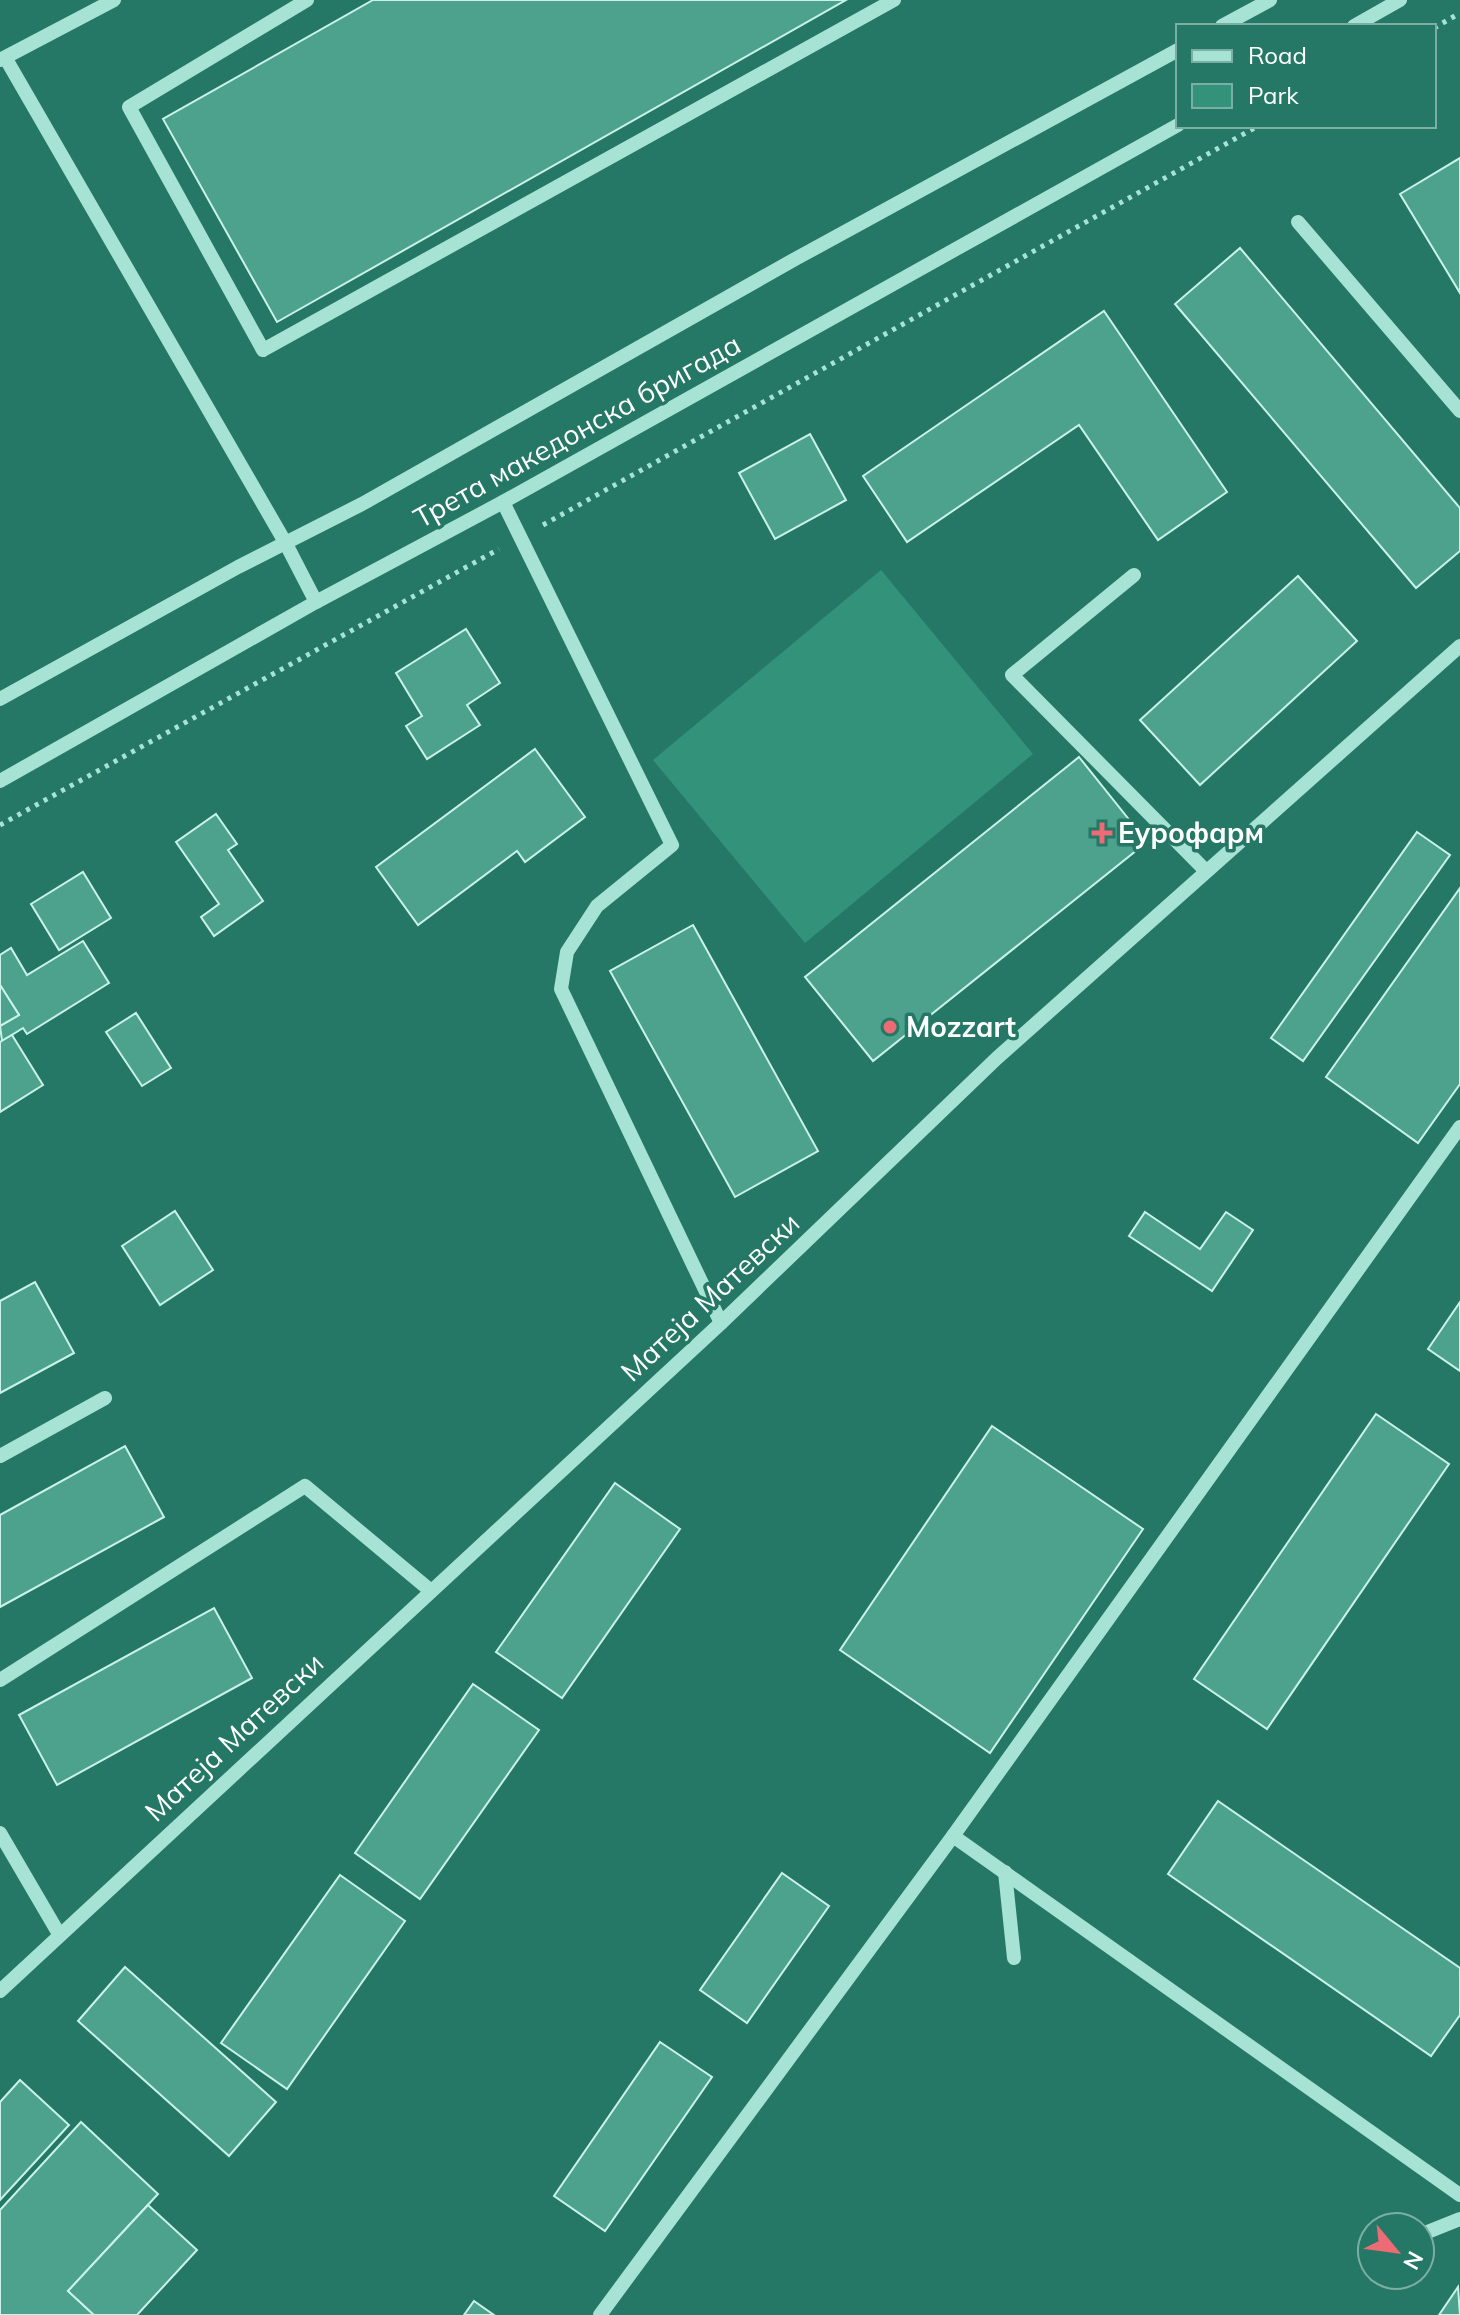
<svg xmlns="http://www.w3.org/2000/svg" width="1460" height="2315" font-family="Mulish,sans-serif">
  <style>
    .green { fill: #32927a }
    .building { fill: #4da28d; stroke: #c9f3e9; stroke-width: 2 }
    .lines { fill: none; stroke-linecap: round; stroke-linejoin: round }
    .path { stroke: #a7e3d5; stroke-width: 5; stroke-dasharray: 4 6; stroke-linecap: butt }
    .minor { stroke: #a7e3d5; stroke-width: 14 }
    .poi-dot { fill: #ed6b75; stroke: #257865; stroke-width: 3 }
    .labels { text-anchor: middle; stroke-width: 7; stroke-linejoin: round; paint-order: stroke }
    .street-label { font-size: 28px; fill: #fff; stroke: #257865 }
    .poi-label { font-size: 28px; font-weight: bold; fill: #fff; stroke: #257865; text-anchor: start }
  </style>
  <rect width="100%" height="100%" fill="#257865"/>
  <polygon class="green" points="881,570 1033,754 805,943 653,760"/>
  <g class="building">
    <polygon points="373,0 846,0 277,322 163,119"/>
    <polygon points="1460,158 1460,293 1400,194"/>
    <polygon points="1240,248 1460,508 1460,551 1416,588 1175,304"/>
    <polygon points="1104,311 1227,492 1158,540 1079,425 907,542 863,476"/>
    <polygon points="810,434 846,500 775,539 739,473"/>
    <polygon points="1298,576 1357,641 1200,785 1140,720"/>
    <polygon points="466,629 500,683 467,705 480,725 427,759 406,726 422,716 396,673"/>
    <polygon points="535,749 585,817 525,862 517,851 418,925 376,867"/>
    <polygon points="1079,757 1147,842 873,1061 805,977"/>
    <polygon points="216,814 237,844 228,850 263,901 214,936 201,917 219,904 176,842"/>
    <polygon points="1417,832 1450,855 1303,1061 1271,1038"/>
    <polygon points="83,872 111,918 59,950 31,904"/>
    <polygon points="1460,888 1460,1084 1418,1143 1326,1077"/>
    <polygon points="693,925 818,1151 735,1197 610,971"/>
    <polygon points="83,941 109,983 27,1034 23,1028 2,1041 0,1026 19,1015 0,985 0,955 11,948 27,975"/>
    <polygon points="0,985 19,1015 0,1026"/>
    <polygon points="136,1013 171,1068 142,1086 106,1032"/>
    <polygon points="12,1035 43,1085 0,1112 0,1042"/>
    <polygon points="175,1211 213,1270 160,1305 122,1246"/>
    <polygon points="1145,1212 1200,1249 1226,1212 1253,1230 1212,1291 1129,1236"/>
    <polygon points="35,1282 74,1353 0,1393 0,1301"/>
    <polygon points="1460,1302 1460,1371 1428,1349"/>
    <polygon points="1376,1414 1449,1464 1267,1729 1194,1679"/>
    <polygon points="992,1426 1143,1529 990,1753 840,1650"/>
    <polygon points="125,1446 164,1517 0,1607 0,1515"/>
    <polygon points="615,1483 680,1529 562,1698 496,1652"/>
    <polygon points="214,1608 252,1678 57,1785 19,1715"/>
    <polygon points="473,1684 539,1730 420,1899 355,1853"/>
    <polygon points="1218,1801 1460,1968 1460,2015 1431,2056 1168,1874"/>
    <polygon points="782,1873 829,1906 747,2023 700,1990"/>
    <polygon points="340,1875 405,1921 287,2089 221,2043"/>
    <polygon points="125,1967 276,2102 229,2156 78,2021"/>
    <polygon points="660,2042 712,2077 605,2231 554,2196"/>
    <polygon points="20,2080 69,2125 0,2200 0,2102"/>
    <polygon points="81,2122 158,2194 68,2291 94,2315 0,2315 0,2210"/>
    <polygon points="148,2205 197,2250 137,2315 94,2315 68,2291"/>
    <polygon points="1458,2287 1460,2315 1439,2315"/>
    <polygon points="474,2301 494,2315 464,2315"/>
  </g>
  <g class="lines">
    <g class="path">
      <polyline points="1434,28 1460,13"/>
      <polyline points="543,525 1258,126"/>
      <polyline points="0,825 499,549"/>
    </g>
    <g class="minor">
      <polyline points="307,0 129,107 263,350 894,0"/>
      <polyline points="1222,26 1270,0"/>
      <polyline points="1354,26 1400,0"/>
      <polyline points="6,59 285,542 316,602"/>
      <polyline points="0,60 114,0"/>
      <polyline points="1298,222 1460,411"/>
      <polyline points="503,502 672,845 597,906 567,952 561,989 721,1323"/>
      <polyline points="1134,575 1012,675 1206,871"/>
      <polyline points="0,699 238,567 362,504 797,258 1178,50"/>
      <polyline points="0,781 316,602 503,502 1178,125"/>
      <polyline points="0,1456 105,1398"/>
      <polyline points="0,1680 305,1486 431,1591"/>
      <polyline points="0,1833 59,1934"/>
      <polyline points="953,1836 1460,2195"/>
      <polyline points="1005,1872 1014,1958"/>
      <polyline points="0,1991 721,1323 997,1058 1460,646"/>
      <polyline points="1420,2235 1460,2219"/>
      <polyline points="600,2315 953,1836 1460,1127"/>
    </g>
  </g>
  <g class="poi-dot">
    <path d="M1098 821h8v8h8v8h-8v8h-8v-8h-8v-8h8z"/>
    <circle cx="890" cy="1027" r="8"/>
  </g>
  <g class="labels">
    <g class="street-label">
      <text transform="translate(577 431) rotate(-29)" y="10">Трета македонска бригада</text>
      <text transform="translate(710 1297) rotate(-43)" y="10">Матеја Матевски</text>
      <text transform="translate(234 1737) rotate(-43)" y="10">Матеја Матевски</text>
    </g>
    <g class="poi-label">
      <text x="1118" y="843">Еурофарм</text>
      <text x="906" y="1037">Mozzart</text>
    </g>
  </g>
  <rect x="1176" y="24" width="260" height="104" fill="#257865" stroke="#7caea3" stroke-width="2"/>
  <rect x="1192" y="50" width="40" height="12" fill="#a7e3d5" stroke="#7caea3" stroke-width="2"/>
  <text x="1248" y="64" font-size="24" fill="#ffffff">Road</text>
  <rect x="1192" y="84" width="40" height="24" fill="#32927a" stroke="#7caea3" stroke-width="2"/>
  <text x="1248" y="104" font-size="24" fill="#ffffff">Park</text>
  <g transform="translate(1396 2251) rotate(119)"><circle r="38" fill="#257865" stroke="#7caea3" stroke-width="2"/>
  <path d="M0-6L14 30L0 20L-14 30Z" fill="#ed6b75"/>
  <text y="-12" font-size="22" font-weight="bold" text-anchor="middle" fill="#ffffff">N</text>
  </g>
</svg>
